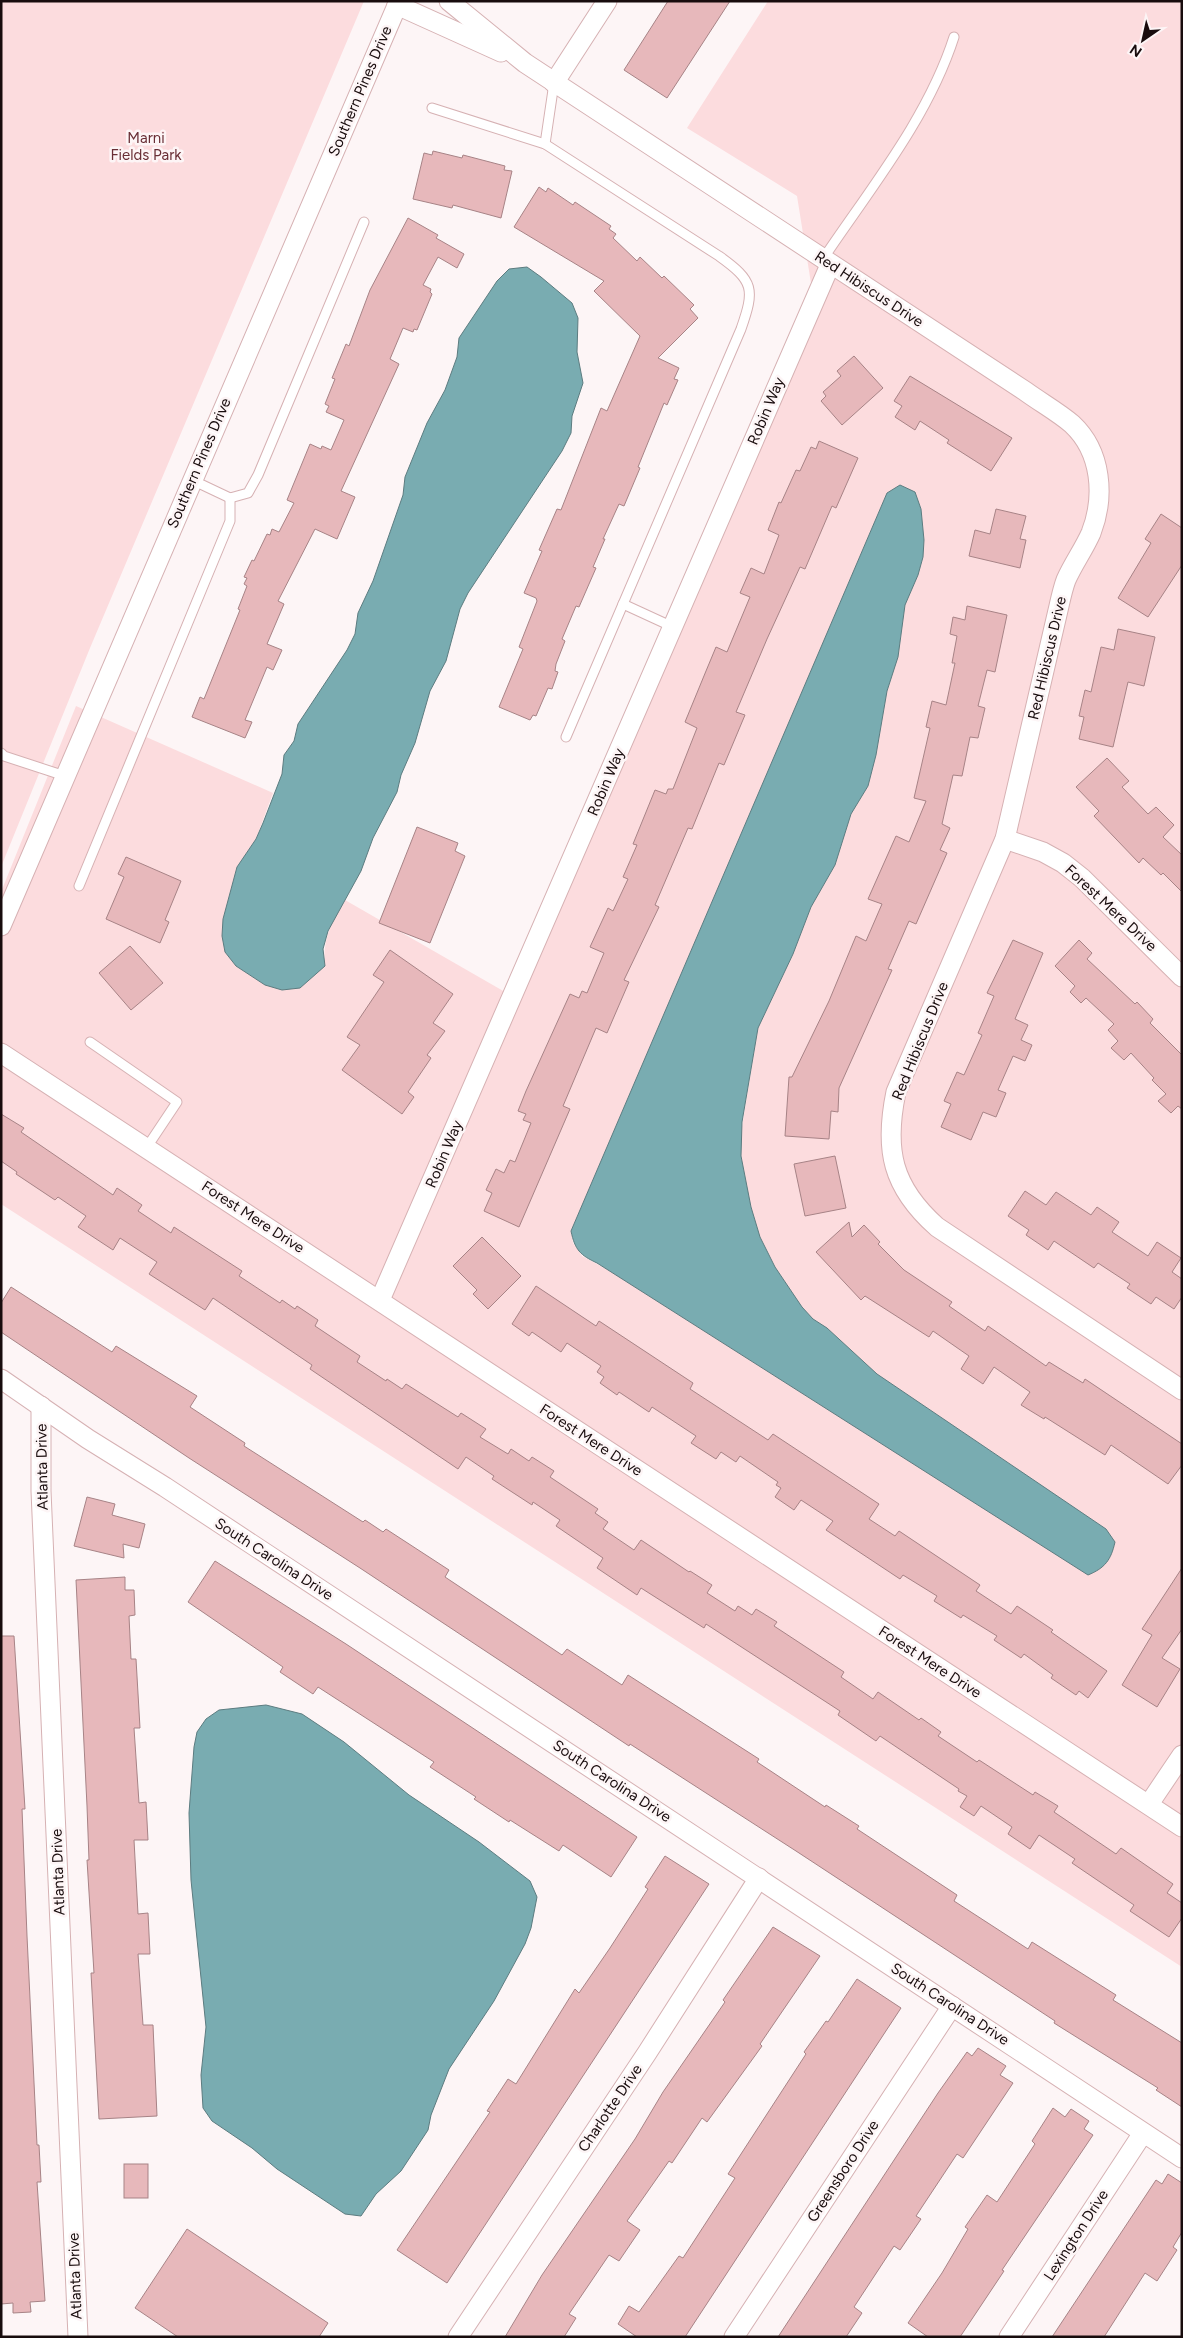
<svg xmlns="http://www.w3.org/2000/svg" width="1183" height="2338" font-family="Figtree,sans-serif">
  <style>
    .green { fill: #fcdcde; fill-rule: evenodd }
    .water { fill: #79acb1; stroke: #5c7c80 }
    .building { fill: #e7b8bb; stroke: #a78386 }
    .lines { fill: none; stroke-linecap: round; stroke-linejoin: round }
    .service-casing { stroke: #d6b1b3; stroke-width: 11 }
    .minor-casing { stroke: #d6b1b3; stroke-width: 21 }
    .service { stroke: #fff; stroke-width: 9 }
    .minor { stroke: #fff; stroke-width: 19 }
    .labels { text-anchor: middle; stroke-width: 5; stroke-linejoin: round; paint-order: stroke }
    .street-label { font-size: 15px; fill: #180c0d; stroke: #fdf5f6 }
    .park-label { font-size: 15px; fill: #692e35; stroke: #fdf5f6 }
  </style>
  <rect width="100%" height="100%" fill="#fdf5f6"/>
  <g class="green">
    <polygon points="1,1 364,1 90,648 1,867"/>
    <path d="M768 1H1182V1967L1 1204V892L76 706 273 793 256 839 237 867 223 919 222 936 225 952 236 966 265 985 300 988 325 966C322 941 331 922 345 900L505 992 814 302 797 196 687 128ZM900 485 915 492 921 508 924 540 923 557 918 575 905 605 898 657 887 691 876 755 868 786 851 814 835 865 811 907 793 954 758 1028 740 1139 741 1156 751 1207 760 1237 775 1267 802 1307 813 1319 827 1328 877 1374 1106 1529 1115 1542 582 1256 573 1243 571 1231 887 493Z"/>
  </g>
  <g class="water">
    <polygon points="527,267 541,277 572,303 578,318 577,352 583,383 572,416 571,433 562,451 468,593 460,609 446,661 430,691 415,743 401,775 397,792 373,838 361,871 328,931 323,949 325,966 300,988 282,990 265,985 236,966 225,952 222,936 223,919 237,867 256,839 263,823 282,774 284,755 294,741 298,724 347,650 355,634 358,613 373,581 403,495 405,477 427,423 445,390 457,357 459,338 497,281 509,269"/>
    <path d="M900 485 915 492 921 509 924 540 923 557 918 575 905 605 898 657 887 691 876 755 868 786 851 814 835 865 811 907 793 954 758 1028 742 1122 741 1156 751 1207 760 1237 775 1267 802 1307 813 1319 827 1328 877 1374 1106 1529 1115 1542C1111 1560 1105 1568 1088 1575L597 1263C580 1255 575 1250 571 1231L887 493Z"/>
    <polygon points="266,1705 302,1714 344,1742 409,1795 479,1842 530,1881 537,1897 531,1928 525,1944 494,2001 449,2069 431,2115 428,2130 401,2171 376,2194 361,2216 345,2214 277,2169 252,2148 212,2121 203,2108 201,2075 206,2027 191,1880 189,1813 194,1747 197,1732 206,1719 219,1710"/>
  </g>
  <g class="building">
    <polygon points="668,1 730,1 667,98 624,70"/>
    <polygon points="433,151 462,158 463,155 505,166 504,170 512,171 501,218 453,205 452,208 413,199 424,153 432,155"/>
    <polygon points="539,187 546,192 548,188 573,205 575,202 611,226 609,229 616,234 613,238 637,261 640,257 662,278 664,276 694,305 690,309 698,318 658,358 679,368 674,379 678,380 667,405 664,403 638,467 640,468 624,506 619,504 603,539 605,539 593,567 596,568 579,607 576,606 562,639 565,641 556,664 555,671 558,672 552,689 548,688 536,716 533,715 530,720 499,707 523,649 519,647 537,601 536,598 524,593 542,551 539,550 557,509 561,510 601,408 607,411 640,336 594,291 604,281 514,227"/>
    <polygon points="408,218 438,235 436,238 464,254 457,268 438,257 423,285 431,289 430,292 432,294 417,330 414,329 413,332 403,328 390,359 399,364 341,491 355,497 337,539 315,529 278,601 284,604 267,644 282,650 273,670 267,667 245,720 252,722 245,738 192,717 200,697 204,699 240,610 238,609 247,586 244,584 247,578 244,577 252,560 254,561 267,534 270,535 272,529 279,532 294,503 287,500 310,444 321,449 322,446 331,450 344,420 326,412 329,406 325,404 335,379 332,378 346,344 349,346 370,290"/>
    <polygon points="854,356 883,388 842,425 821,401 826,396 823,392 841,376 837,371"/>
    <polygon points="910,376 1012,438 991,471 947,443 949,440 920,421 915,430 895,417 902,406 894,401"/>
    <polygon points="819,441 858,458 836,508 832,506 805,569 800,567 767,639 736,712 745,715 724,765 719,763 692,829 688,828 655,905 659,907 624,980 629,982 607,1033 596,1028 563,1106 570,1109 519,1227 484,1211 492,1193 486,1190 496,1169 504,1173 510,1160 515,1162 531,1123 523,1120 526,1114 518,1111 526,1091 570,994 579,998 582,991 587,993 604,953 590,947 608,908 613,911 628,879 623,877 637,845 633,844 655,790 666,794 668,789 673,789 697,728 685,722 706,671 716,647 727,652 750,597 740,593 751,568 764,574 779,535 768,530 779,502 781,503 796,470 800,471 811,447 816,449"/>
    <polygon points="996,509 1026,516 1020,539 1026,540 1020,568 969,556 975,530 990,534"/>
    <polygon points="1161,514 1182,528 1182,565 1148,617 1118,598 1151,543 1145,539"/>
    <polygon points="967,606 1007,615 995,672 987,670 978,706 985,708 978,738 970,737 962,776 953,775 942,824 950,828 940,850 947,853 916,924 909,921 888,969 892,970 839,1088 838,1112 831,1111 829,1139 785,1136 789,1077 792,1077 829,1001 856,936 866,941 882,904 868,899 896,836 909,842 926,801 914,798 930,728 926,727 932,701 946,705 955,663 952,663 957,636 950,634 953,617 965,620"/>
    <polygon points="1118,629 1155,637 1144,686 1128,682 1113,747 1079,739 1084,717 1079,716 1085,690 1091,692 1101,647 1114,650"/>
    <polygon points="1107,758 1129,781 1122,787 1148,814 1156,807 1174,825 1163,837 1182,855 1182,892 1163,873 1161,875 1143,858 1139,863 1094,816 1099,811 1076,787"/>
    <polygon points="417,827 458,843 455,851 465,856 430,943 379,923"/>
    <polygon points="126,857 181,881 165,920 169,922 160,943 106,919 124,877 118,874"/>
    <polygon points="1013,940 1043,953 1015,1019 1028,1025 1021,1040 1032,1045 1025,1061 1013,1056 998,1090 1006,1093 996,1117 983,1112 971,1140 941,1127 951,1104 944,1101 957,1072 964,1075 982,1035 978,1033 994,996 987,993"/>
    <polygon points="1079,940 1092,953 1087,959 1135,1004 1137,1002 1153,1019 1150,1023 1182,1055 1182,1109 1178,1106 1171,1113 1158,1101 1166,1094 1152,1080 1154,1078 1131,1053 1124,1060 1111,1048 1118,1041 1108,1030 1114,1024 1086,998 1081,1003 1070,992 1075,986 1055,966"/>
    <polygon points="130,946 163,983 131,1010 99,973"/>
    <polygon points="390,950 453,994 433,1023 445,1031 427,1055 431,1058 408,1092 414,1097 402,1114 342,1070 360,1045 347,1037 384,982 373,975"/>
    <polygon points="1,1114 24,1128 21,1132 113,1195 117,1188 142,1205 138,1211 171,1233 174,1227 242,1271 239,1276 280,1303 282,1300 295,1309 297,1306 318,1320 315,1326 360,1356 357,1362 386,1381 387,1379 402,1389 406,1384 458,1417 461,1413 486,1429 480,1437 508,1454 511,1449 529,1461 532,1457 554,1471 550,1477 598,1509 595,1513 608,1522 603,1529 634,1550 641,1540 689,1572 690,1571 712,1585 707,1593 735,1611 738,1606 752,1615 756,1609 777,1622 774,1626 844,1672 841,1677 873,1699 878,1692 919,1720 921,1718 941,1732 938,1736 977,1762 979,1760 1033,1795 1035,1792 1058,1806 1054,1812 1116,1854 1121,1848 1173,1884 1167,1893 1182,1903 1182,1918 1169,1937 1130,1911 1134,1905 1072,1863 1075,1859 1039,1835 1030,1849 1008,1834 1012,1827 981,1806 974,1816 960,1807 967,1796 958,1791 959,1789 880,1736 876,1741 838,1715 840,1711 706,1624 704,1628 641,1588 637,1595 597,1568 603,1558 556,1526 560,1520 533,1502 532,1505 492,1479 494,1476 466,1457 458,1469 310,1369 312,1365 213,1298 205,1310 149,1274 157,1262 120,1238 113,1250 78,1227 86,1216 58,1197 55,1200 16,1174 17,1172 1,1161"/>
    <polygon points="835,1156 846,1208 805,1216 794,1164"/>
    <polygon points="1025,1191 1046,1205 1056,1192 1091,1215 1097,1207 1119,1222 1112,1232 1148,1256 1157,1242 1181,1258 1172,1272 1182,1279 1182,1297 1174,1309 1156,1297 1151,1304 1127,1288 1130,1284 1098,1263 1094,1268 1054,1241 1048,1250 1026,1235 1029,1230 1008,1216"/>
    <polygon points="849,1222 852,1237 864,1225 880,1242 878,1244 904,1270 952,1302 949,1306 985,1331 988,1326 1046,1366 1049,1362 1083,1383 1085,1379 1182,1444 1182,1465 1168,1484 1111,1445 1105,1455 1045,1417 1044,1419 1021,1405 1030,1392 994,1367 983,1384 961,1369 969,1356 933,1331 929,1337 865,1296 861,1300 816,1252"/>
    <polygon points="482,1237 521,1276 488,1309 473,1294 477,1290 453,1266"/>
    <polygon points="536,1286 596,1326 599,1321 693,1383 690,1389 768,1440 773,1434 879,1504 869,1519 895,1536 899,1531 980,1585 976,1591 1011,1614 1017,1606 1053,1630 1051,1632 1107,1671 1088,1698 1079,1691 1076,1695 1051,1678 1053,1675 1024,1654 1021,1658 994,1640 997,1636 963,1615 961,1618 934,1601 937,1596 903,1575 900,1579 826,1530 833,1521 801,1500 794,1510 775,1497 781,1488 776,1485 778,1482 740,1456 736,1462 721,1452 716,1459 691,1443 696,1436 652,1407 649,1412 619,1392 617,1395 600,1383 604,1377 597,1372 601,1366 567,1343 561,1352 532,1332 529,1336 512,1324"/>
    <polygon points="11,1287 112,1352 116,1346 197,1396 190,1407 245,1443 244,1446 363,1522 365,1520 383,1532 386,1529 449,1570 445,1577 562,1655 567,1649 622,1685 628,1675 759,1759 757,1762 825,1807 826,1805 859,1826 857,1829 957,1895 954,1901 1028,1949 1032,1942 1116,1995 1113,2000 1182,2043 1182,2107 1156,2090 1158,2088 1054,2023 1055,2021 796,1851 630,1744 629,1746 360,1568 189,1458 1,1332 1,1303"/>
    <polygon points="87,1497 115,1504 112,1515 145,1524 139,1548 123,1544 124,1558 74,1546"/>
    <polygon points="215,1561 346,1644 637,1837 611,1877 563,1845 559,1851 510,1820 509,1822 474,1799 476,1797 430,1767 434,1762 318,1687 313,1694 280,1672 283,1667 188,1602"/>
    <polygon points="1182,1568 1182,1629 1162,1658 1180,1669 1157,1707 1122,1685 1152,1635 1142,1629"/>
    <polygon points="125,1577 125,1590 134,1590 135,1615 129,1616 131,1659 136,1659 140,1728 134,1728 139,1803 146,1802 148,1840 134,1840 138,1914 148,1913 150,1954 138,1954 143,2025 153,2025 157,2116 99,2119 91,1973 94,1973 87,1860 89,1860 87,1806 76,1580"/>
    <polygon points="1,1636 14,1636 25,1809 22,1809 27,1936 37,2145 39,2145 41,2182 37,2182 45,2301 30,2302 31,2312 13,2313 13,2303 1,2304"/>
    <polygon points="665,1856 709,1884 447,2283 397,2250 490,2112 487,2111 508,2079 516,2084 575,1989 579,1993 610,1948 648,1889 645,1887"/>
    <polygon points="773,1927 820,1956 760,2044 762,2046 707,2122 702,2118 672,2163 669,2161 627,2221 640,2230 619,2261 609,2255 569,2314 576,2318 564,2337 505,2337 542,2275 635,2139 663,2092 725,2002 723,2000"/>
    <polygon points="857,1979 901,2008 685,2337 637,2337 618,2324 629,2306 639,2312 679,2256 683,2258 735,2178 728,2174 806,2054 804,2052 826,2021 828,2022"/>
    <polygon points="978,2048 1006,2066 1000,2075 1013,2083 963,2158 957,2154 916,2216 921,2219 900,2250 894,2246 854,2307 862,2313 846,2337 778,2337 938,2093 967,2052 972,2056"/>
    <polygon points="1053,2108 1065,2117 1071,2109 1089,2121 1084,2129 1093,2135 1002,2270 1004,2271 960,2337 928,2337 908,2323 942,2273 968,2229 965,2227 987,2195 997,2202 1035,2144 1032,2141"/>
    <rect x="124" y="2164" width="24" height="34"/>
    <polygon points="1168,2174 1182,2183 1182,2232 1173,2247 1177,2250 1157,2281 1145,2273 1104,2337 1052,2337 1156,2180 1162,2184"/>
    <polygon points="187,2229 328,2323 319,2337 178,2337 135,2308"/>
  </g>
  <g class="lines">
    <g class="service-casing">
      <g id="service">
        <path d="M432 108 545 144 719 256C754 281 755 289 741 329L566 737"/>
        <polyline points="545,144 554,83"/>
        <path d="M823 259C870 189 928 118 954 37"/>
        <polyline points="192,480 230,498 248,493 258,475 364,222"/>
        <polyline points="623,604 673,627"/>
        <polyline points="1,753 4,756 65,776"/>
        <polyline points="79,886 230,521 230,498"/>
        <polyline points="90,1042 177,1102 147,1147"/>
      </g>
    </g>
    <g class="minor-casing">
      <g id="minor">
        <path d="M449 1 525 63 1025 391C1040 402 1058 412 1072 424 1102 452 1105 497 1091 533 1084 549 1073 564 1066 580 1063 588 1061 597 1059 606L1005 839 896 1092C884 1150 892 1187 937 1227L1182 1390"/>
        <polyline points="397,5 501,52"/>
        <polyline points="554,83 607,1"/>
        <polyline points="1005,839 1043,852 1063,863 1082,878 1182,977"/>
        <polyline points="1,926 399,1"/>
        <polyline points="1,1053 1182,1827"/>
        <polyline points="380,1300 830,265"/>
        <polyline points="1,1379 88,1439 165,1487 1182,2158"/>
        <polyline points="41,1406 41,1491 78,2337"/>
        <polyline points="1149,1804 1182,1755"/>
        <polyline points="458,2337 647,2053 759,1878"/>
        <polyline points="734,2337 952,2006"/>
        <polyline points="1009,2337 1143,2133"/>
      </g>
    </g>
    <use href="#service" class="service"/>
    <use href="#minor" class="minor"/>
  </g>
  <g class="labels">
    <g class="street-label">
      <text transform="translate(360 91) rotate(-67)" y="5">Southern Pines Drive</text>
      <text transform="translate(869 289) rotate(33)" y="5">Red Hibiscus Drive</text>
      <text transform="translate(766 411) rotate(-67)" y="5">Robin Way</text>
      <text transform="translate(199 463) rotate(-67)" y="5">Southern Pines Drive</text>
      <text transform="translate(1047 658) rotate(-77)" y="5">Red Hibiscus Drive</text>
      <text transform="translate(606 782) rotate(-67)" y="5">Robin Way</text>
      <text transform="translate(1111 908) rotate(43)" y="5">Forest Mere Drive</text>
      <text transform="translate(920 1041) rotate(-68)" y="5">Red Hibiscus Drive</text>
      <text transform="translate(444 1154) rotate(-67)" y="5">Robin Way</text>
      <text transform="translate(253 1217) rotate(33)" y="5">Forest Mere Drive</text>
      <text transform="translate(591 1440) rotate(33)" y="5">Forest Mere Drive</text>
      <text transform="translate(42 1467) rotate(-91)" y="5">Atlanta Drive</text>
      <text transform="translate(274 1559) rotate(33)" y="5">South Carolina Drive</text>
      <text transform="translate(930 1662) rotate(33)" y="5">Forest Mere Drive</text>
      <text transform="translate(612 1781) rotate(33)" y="5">South Carolina Drive</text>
      <text transform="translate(58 1872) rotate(-92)" y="5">Atlanta Drive</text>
      <text transform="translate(950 2004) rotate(33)" y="5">South Carolina Drive</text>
      <text transform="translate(610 2108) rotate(-56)" y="5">Charlotte Drive</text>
      <text transform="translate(843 2171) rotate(-57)" y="5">Greensboro Drive</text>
      <text transform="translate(1076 2235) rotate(-57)" y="5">Lexington Drive</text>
      <text transform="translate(75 2276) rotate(-92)" y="5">Atlanta Drive</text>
    </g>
    <g class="park-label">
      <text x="146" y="143">Marni<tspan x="146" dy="17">Fields Park</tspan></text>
    </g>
  </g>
  <rect width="1183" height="2338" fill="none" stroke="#180c0d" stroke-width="5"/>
  <g transform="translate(1143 40) rotate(214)" stroke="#fdf5f6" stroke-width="4" paint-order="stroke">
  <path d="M0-4L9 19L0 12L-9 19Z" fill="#180c0d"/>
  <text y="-8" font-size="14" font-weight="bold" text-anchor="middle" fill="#180c0d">N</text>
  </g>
</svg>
